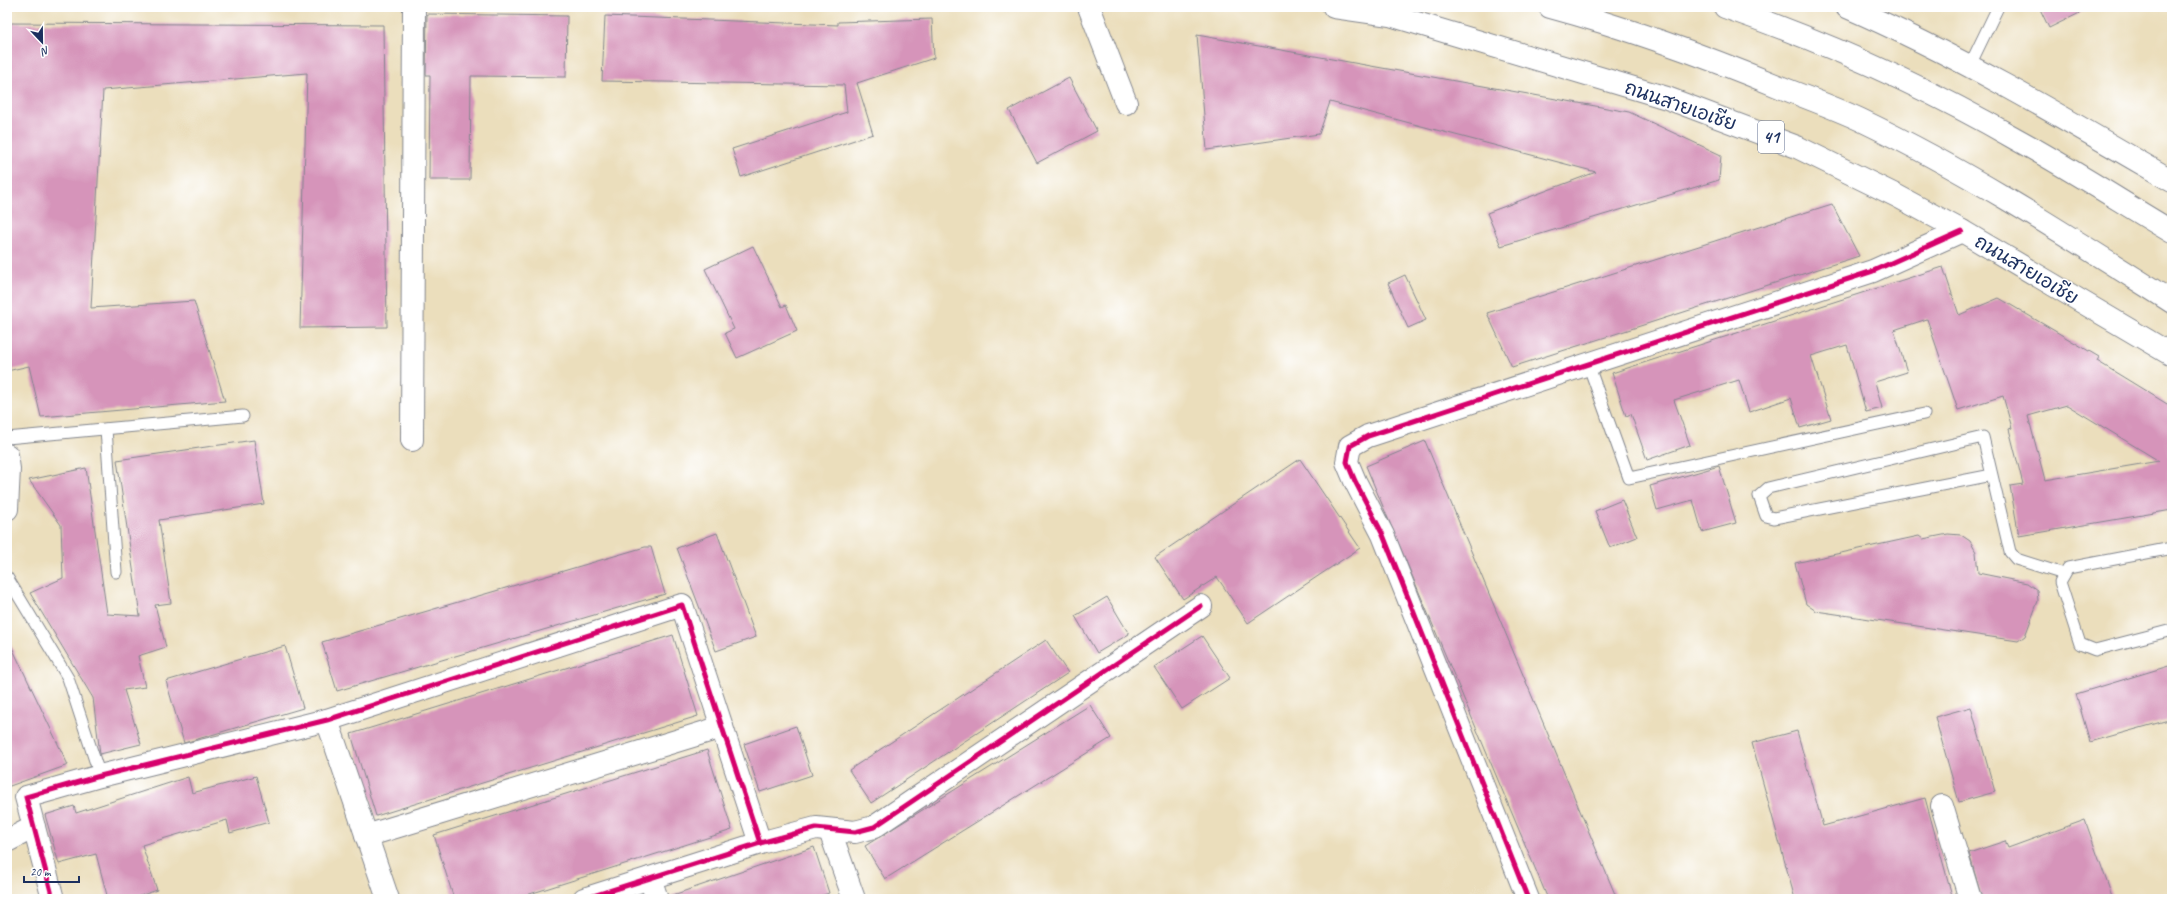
<svg xmlns="http://www.w3.org/2000/svg" width="2179" height="906" font-family="Caveat,'Playpen Sans Thai',sans-serif">
  <style>
    .building { fill: #d694ba; fill-rule: evenodd }
    .lines { fill: none; stroke-linecap: round; stroke-linejoin: round }
    .service-casing { stroke: #83868d; stroke-width: 13 }
    .minor-casing { stroke: #83868d; stroke-width: 24 }
    .trunk-casing { stroke: #83868d; stroke-width: 24 }
    .service { stroke: #fff; stroke-width: 11 }
    .minor { stroke: #fff; stroke-width: 22 }
    .trunk { stroke: #fff; stroke-width: 22 }
    .cycleway-casing { stroke: #fff; stroke-width: 8 }
    .cycleway { stroke: #d6006c; stroke-width: 5 }
    .labels { text-anchor: middle; stroke-width: 3; stroke-linejoin: round; paint-order: stroke }
    .shield { fill: #fff; stroke: #5f6d8e; stroke-width: 1 }
    .shield-label { font-size: 18px; font-weight: bold; fill: #1b2f5e }
    .street-label { font-size: 19px; fill: #1b2f5e; stroke: #fff }
  </style>
  <rect width="100%" height="100%" fill="#fff"/>
  <filter id="ink" filterUnits="userSpaceOnUse"><feTurbulence type="fractalNoise" baseFrequency=".025" numOctaves="2"/><feDisplacementMap in="SourceGraphic" scale="8" xChannelSelector="R" yChannelSelector="G"/><feConvolveMatrix kernelMatrix="1 2 1 2 8 2 1 2 1" color-interpolation-filters="sRGB"/></filter>
  <filter id="wash" filterUnits="userSpaceOnUse"><feTurbulence type="fractalNoise" baseFrequency=".012" numOctaves="4" result="noise"/><feDisplacementMap in="SourceGraphic" scale="16" xChannelSelector="R" yChannelSelector="G"/><feGaussianBlur stdDeviation="0.9" result="paint"/><feColorMatrix in="noise" values="0 0 0 0 0 0 0 0 0 0 0 0 0 0 0 0 0 1.4 0 .05"/><feComposite in="paint" operator="in"/></filter>
  <g filter="url(#wash)">
    <rect width="100%" height="100%" fill="#ebdebc"/>
    <g id="blocks">
      <g class="building">
        <polygon points="2039,7 2092,7 2049,28"/>
        <polygon points="427,14 567,16 566,77 471,76 470,180 429,180 430,75 426,75"/>
        <polygon points="605,16 838,25 838,22 932,19 934,58 857,83 873,134 741,177 732,149 847,112 844,85 602,81"/>
        <polygon points="7,23 383,25 387,327 300,328 307,73 103,90 91,308 194,301 225,401 41,417 29,366 7,371"/>
        <polygon points="1197,35 1629,112 1721,155 1719,180 1501,246 1487,213 1596,172 1330,102 1319,134 1207,150"/>
        <polygon points="1069,78 1097,131 1037,163 1009,110"/>
        <polygon points="1832,204 1859,256 1512,367 1487,313"/>
        <polygon points="753,246 782,307 786,305 797,331 737,358 725,333 734,329 705,269"/>
        <path d="M1943 267 1959 315 1999 298 2099 357 2097 361 2172 407V510L2019 536 2010 486 2023 484 2009 429 2012 428 2003 396 1958 410 1927 319 1894 330 1907 372 1875 382 1882 408 1866 412 1847 345 1811 356 1831 419 1800 428 1791 398 1749 412 1739 380 1674 400 1690 445 1647 460 1631 414 1626 416 1612 373ZM2067 405 2159 461 2045 480 2028 416Z"/>
        <polygon points="1405,275 1426,320 1408,328 1388,283"/>
        <polygon points="254,440 264,504 159,520 171,603 155,605 166,647 138,656 145,687 124,690 141,744 100,754 93,698 30,593 63,578 61,525 29,480 86,468 107,614 140,616 117,460"/>
        <polygon points="1425,441 1617,899 1548,899 1366,466"/>
        <polygon points="1300,459 1360,548 1248,623 1217,577 1183,599 1155,557"/>
        <polygon points="1719,466 1736,523 1702,532 1693,500 1657,510 1650,486"/>
        <polygon points="1622,500 1637,537 1610,548 1595,511"/>
        <polygon points="717,533 756,637 716,651 677,548"/>
        <polygon points="1948,534 1961,535 1970,541 1976,552 1978,573 2027,583 2037,590 2038,601 2025,636 2018,641 1816,611 1806,604 1795,563 1919,536 1923,539"/>
        <polygon points="645,547 651,547 665,594 337,691 322,642"/>
        <polygon points="1107,597 1129,634 1097,653 1075,616"/>
        <polygon points="673,635 698,716 376,816 351,734"/>
        <polygon points="1202,636 1230,678 1182,709 1154,667"/>
        <polygon points="7,637 68,765 7,787"/>
        <polygon points="1046,640 1068,673 871,803 849,770"/>
        <polygon points="285,646 303,708 184,743 166,681"/>
        <polygon points="2172,665 2172,719 2090,742 2076,694"/>
        <polygon points="1090,705 1111,738 885,879 865,846"/>
        <polygon points="1971,707 1995,792 1959,802 1935,717"/>
        <polygon points="796,726 812,775 760,792 744,744"/>
        <polygon points="1797,731 1823,826 1925,798 1953,899 1795,899 1752,743"/>
        <polygon points="707,750 732,830 514,899 454,899 434,835"/>
        <polygon points="256,776 269,822 230,833 227,820 142,845 157,890 131,899 108,899 96,854 59,864 45,815 74,806 76,813 188,777 192,793"/>
        <polygon points="2085,820 2113,899 1982,899 1969,853 2005,841 2008,848"/>
        <polygon points="814,847 829,893 812,899 670,899 670,896"/>
      </g>
    </g>
  </g>
  <g filter="url(#ink)">
    <use href="#blocks" fill-opacity="0" stroke="#83868d" stroke-width="1"/>
    <g class="lines">
      <g class="service-casing">
        <g id="service">
          <polyline points="1970,65 1998,7"/>
          <polyline points="1588,364 1629,478 1924,414"/>
          <polyline points="106,429 116,572"/>
          <polyline points="7,438 243,416"/>
          <polyline points="1992,475 1774,518 1766,516 1759,496 1768,488 1983,437 2010,552 2016,559 2064,574"/>
          <polyline points="2172,548 2068,568 2060,582 2080,644 2095,650 2172,630"/>
          <polyline points="7,577 68,678 100,776"/>
        </g>
      </g>
      <g class="minor-casing">
        <g id="minor">
          <polyline points="1089,7 1126,103"/>
          <polyline points="412,440 414,7"/>
          <polyline points="7,455 9,469 7,509"/>
          <polyline points="327,720 388,899"/>
          <polyline points="1942,806 1970,899"/>
          <polyline points="830,831 854,899"/>
          <polyline points="366,836 722,727"/>
          <polyline points="7,841 34,827"/>
          <polyline points="650,878 657,899"/>
          <polyline points="53,899 26,797 100,776 327,720 682,605 760,843"/>
          <polyline points="584,899 760,843 816,828 855,832 874,827 1201,606"/>
          <polyline points="1528,899 1383,535 1355,481 1347,462 1350,446 1368,436 1873,271 1962,231"/>
        </g>
      </g>
      <g class="trunk-casing">
        <g id="trunk">
          <polyline points="1334,7 1390,15 1667,98 1797,147 1897,196 1962,231 2172,355"/>
          <path d="M1550 7C1628 28 1705 56 1780 87 1807 98 1836 108 1863 121 1971 173 2071 238 2172 302"/>
          <path d="M1725 7C1825 42 1924 86 2016 139 2069 168 2120 201 2172 232"/>
          <path d="M1847 7C1960 56 2066 119 2172 181"/>
        </g>
      </g>
      <use href="#service" class="service"/>
      <use href="#minor" class="minor"/>
      <use href="#trunk" class="trunk"/>
      <g class="cycleway-casing">
        <g id="cycleway">
          <polyline points="53,899 26,797 100,776 327,720 682,605 760,843"/>
          <polyline points="584,899 760,843 816,828 855,832 874,827 1201,606"/>
          <polyline points="1528,899 1383,535 1355,481 1347,462 1350,446 1368,436 1873,271 1962,231"/>
        </g>
      </g>
      <use href="#cycleway" class="cycleway"/>
    </g>
  </g>
  <g class="labels">
    <rect class="shield" x="1758" y="121" width="26" height="32" rx="3"/>
    <g class="shield-label">
      <text x="1771" y="143">41</text>
    </g>
    <g class="street-label">
      <text transform="translate(1681 105) rotate(19)" y="7">ถนนสายเอเชีย</text>
      <text transform="translate(2027 269) rotate(31)" y="7">ถนนสายเอเชีย</text>
    </g>
  </g>
  <rect width="2179" height="906" fill="none" stroke="#fff" stroke-width="24"/>
  <g transform="translate(42 42) rotate(158)" stroke="#ffffff" stroke-width="3" paint-order="stroke">
  <path d="M0-3L7 15L0 10L-7 15Z" fill="#1b2f5e"/>
  <text y="-6" font-size="11" font-weight="bold" text-anchor="middle" fill="#1b2f5e">N</text>
  </g>
  <path d="M24 876v6h55v-6" fill="none" stroke="#1b2f5e" stroke-width="2"/>
  <text x="30" y="876" font-size="12" fill="#1b2f5e" stroke="#ffffff" stroke-width="3" paint-order="stroke">20 m</text>
</svg>
